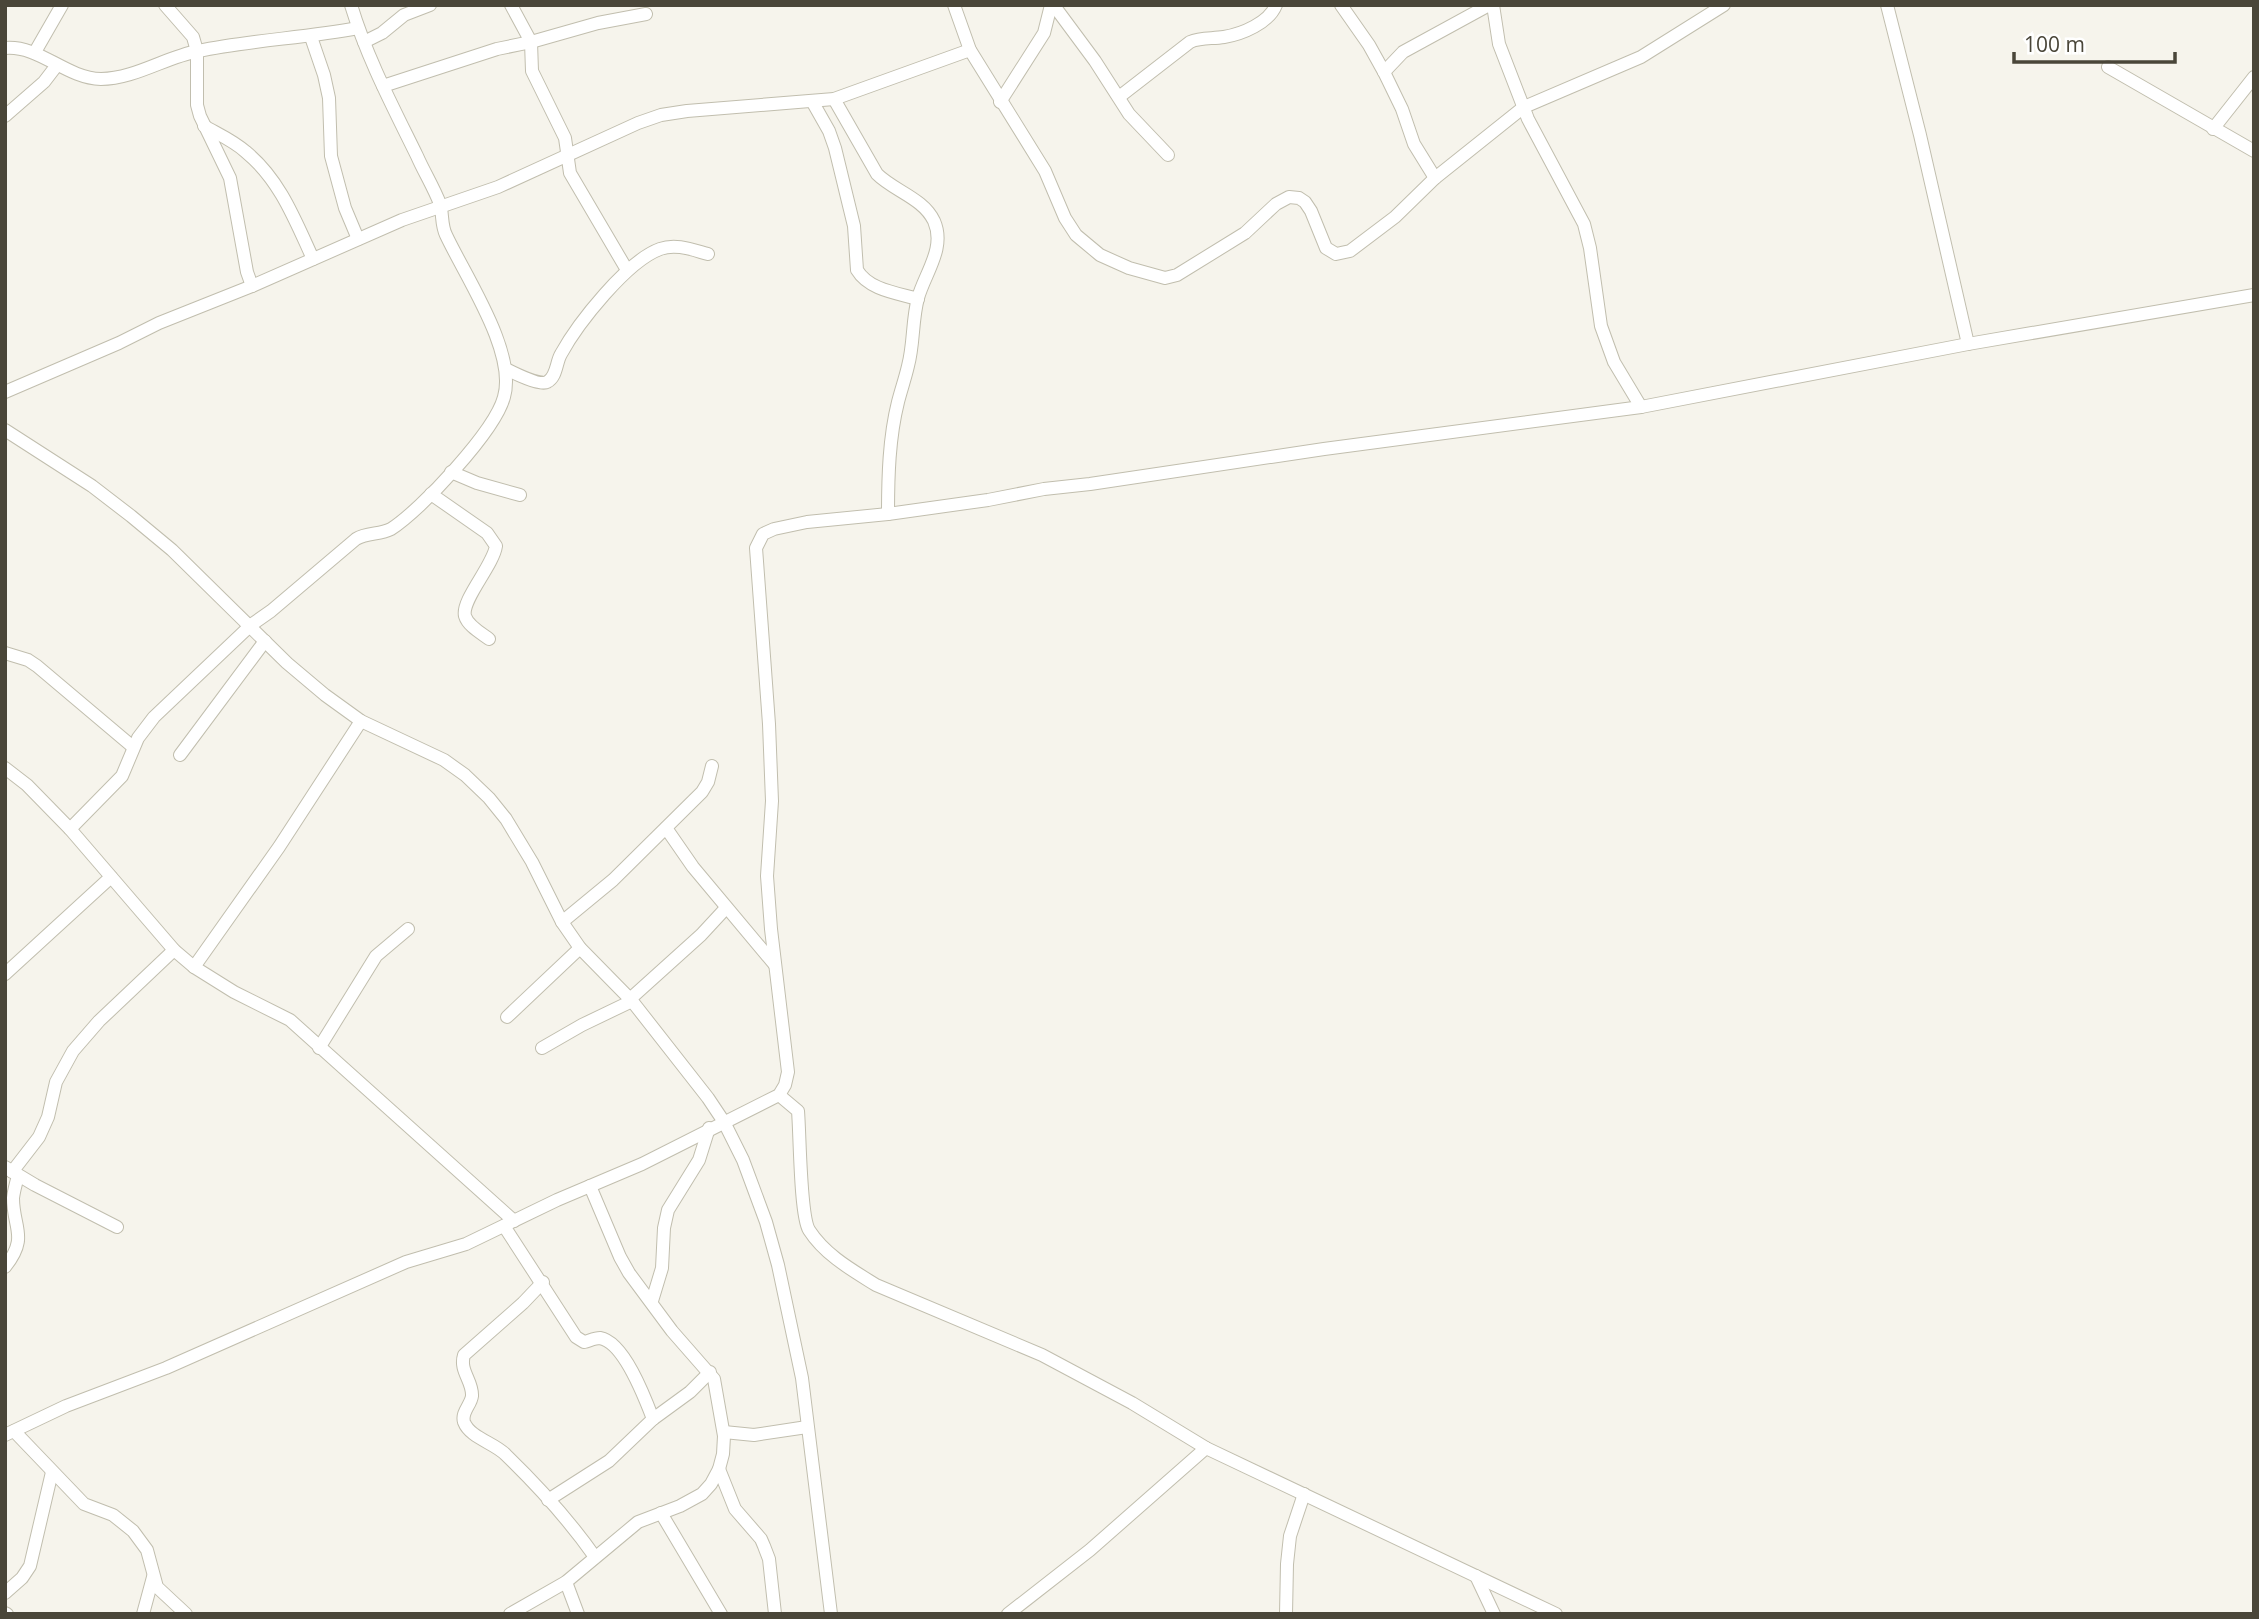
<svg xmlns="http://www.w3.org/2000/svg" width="2259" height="1619" font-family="'Open Sans',sans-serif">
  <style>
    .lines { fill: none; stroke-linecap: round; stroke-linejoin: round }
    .minor-casing { stroke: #c1beae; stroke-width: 14 }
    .minor { stroke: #fff; stroke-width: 12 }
  </style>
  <rect width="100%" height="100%" fill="#f6f4ec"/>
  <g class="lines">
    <g class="minor-casing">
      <g id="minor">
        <polyline points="165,5 193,37 197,51 197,105 200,116 230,178 247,272 252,286"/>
        <polyline points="511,5 531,42 532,71 565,138 570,173 627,270"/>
        <polyline points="954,5 970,50 1045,171 1065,218 1076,235 1100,255 1129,268 1165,278 1177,275 1245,233 1276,204 1289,197 1299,198 1305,202 1311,211 1326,248 1336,254 1350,251 1395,217 1435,178 1524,107 1641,57 1724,5"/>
        <polyline points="1341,5 1369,45 1384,72 1402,109 1414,144 1435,178"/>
        <polyline points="1493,5 1499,44 1528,119 1584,224 1590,248 1601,326 1614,362 1641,407"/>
        <polyline points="1887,5 1920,135 1968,344"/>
        <polyline points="1055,7 1095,61 1129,114 1168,155"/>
        <polyline points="311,37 324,75 329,98 331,156 345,208 358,239"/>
        <polyline points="364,42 382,33 404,15 430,5"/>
        <path d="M5 48C40 45 65 78 101 79 134 79 166 57 198 51 251 40 305 38 358 28"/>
        <polyline points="35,52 62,5"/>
        <polyline points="2108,67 2254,151"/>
        <polyline points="1384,72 1403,52 1489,5"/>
        <polyline points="383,86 497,49 531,42 598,23 646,14"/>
        <path d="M1119 97 1190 42C1201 37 1212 39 1224 37 1242 34 1269 23 1276 5"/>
        <path d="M834 99 877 174C894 191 923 198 934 221 946 248 925 273 918 298 912 320 914 344 908 366 905 379 901 390 898 402 889 438 888 477 888 514"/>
        <path d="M812 101 829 131 835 148 854 226 857 270C869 290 897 293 918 299"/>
        <polyline points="1000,102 1044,33 1051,5"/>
        <polyline points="5,116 44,82 57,65"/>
        <path d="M204 126C218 134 234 141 246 152 280 180 295 220 313 259"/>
        <polyline points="2213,129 2254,77"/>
        <path d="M506 369C514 373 540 386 547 382 557 377 556 362 561 354 578 323 627 261 660 249 676 243 693 250 708 254"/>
        <polyline points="5,392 119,343 159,323 252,286 402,220 498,187 638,123 661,115 687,111 834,99 970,50"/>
        <polyline points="5,430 92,486 131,516 172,550 287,663 325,695 361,721 444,760 465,775 489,798 506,819 532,862 562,922 580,948 632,1001 708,1098 724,1122 743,1160 766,1222 778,1265 802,1378 831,1614"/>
        <polyline points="451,472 477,483 520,495"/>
        <path d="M431 494 487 533 496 546C493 566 461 600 465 616 468 626 481 633 489 639"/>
        <polyline points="5,653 28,660 37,666 133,747"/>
        <polyline points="180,755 265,641"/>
        <polyline points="5,768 27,785 70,829 174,950 194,967 234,992 290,1020 514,1221"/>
        <polyline points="666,828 693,867 775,965"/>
        <path d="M70 829 122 776 138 738 154 717 251 625 271 611 356 539C367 532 380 535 391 529 421 510 495 431 504 397 517 352 465 276 446 235 441 225 443 214 440 204 434 188 424 172 417 156 393 107 367 58 351 5"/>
        <polyline points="562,922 613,880 702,792 708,782 712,766"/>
        <polyline points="194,967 279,847 361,721"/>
        <polyline points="5,974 111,877"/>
        <polyline points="630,999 701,935 726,908"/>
        <polyline points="507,1017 580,948"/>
        <polyline points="319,1048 376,956 408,929"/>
        <polyline points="542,1048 582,1025 632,1001"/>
        <path d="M779 1095 798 1111C800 1134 800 1215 809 1230 825 1255 852 1270 876 1285L1042 1355 1132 1403 1206 1448 1556 1614"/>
        <polyline points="5,1167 35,1185 117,1227"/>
        <polyline points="12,1172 39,1137 48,1117 56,1082 73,1051 99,1021 174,950"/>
        <path d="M504 1226 576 1337 584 1342C589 1341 594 1338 600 1338 624 1342 645 1398 653 1419"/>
        <path d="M5 1267C29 1237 13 1228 13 1198 14 1190 16 1183 18 1176"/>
        <path d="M543 1282 523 1303 464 1355C459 1371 473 1381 472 1396 471 1405 461 1412 464 1422 470 1438 495 1443 506 1455 538 1486 569 1520 595 1557"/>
        <polyline points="652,1301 662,1268 664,1228 668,1210 699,1160 709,1128"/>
        <polyline points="14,1431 84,1504 113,1515 133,1531 147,1550 157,1587 186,1614"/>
        <polyline points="724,1432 754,1435 807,1427"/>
        <polyline points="5,1435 66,1406 166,1368 406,1262 466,1244 557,1200 642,1164 779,1095 785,1085 788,1072 771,929 767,876 772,801 769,724 756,548 763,534 774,529 807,522 888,514 988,500 1044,489 1090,484 1324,449 1641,407 1968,344 2254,295"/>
        <polyline points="719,1469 735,1509 761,1539 764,1546 769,1559 775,1614"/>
        <polyline points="548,1500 609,1461 653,1419 690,1392 710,1372"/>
        <polyline points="661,1513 721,1614"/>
        <polyline points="1476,1576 1494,1614"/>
        <polyline points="566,1582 578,1614"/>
        <polyline points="5,1593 22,1578 30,1566 52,1472"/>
        <polyline points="5,1613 7,1614"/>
        <polyline points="143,1614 153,1577"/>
        <polyline points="510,1614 566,1582 638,1522 680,1506 702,1494 711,1484 719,1469 723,1454 724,1436 714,1379 672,1331 629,1273 620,1257 590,1186"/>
        <polyline points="1008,1614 1090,1550 1206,1448"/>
        <polyline points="1286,1614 1287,1564 1290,1536 1304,1494"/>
      </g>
    </g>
    <use href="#minor" class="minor"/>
  </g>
  <rect width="2259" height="1619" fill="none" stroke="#4a4639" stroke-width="14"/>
  <path d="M2014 52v10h161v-10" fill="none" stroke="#4a4639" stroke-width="3.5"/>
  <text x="2024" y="52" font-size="21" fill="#4a4639" stroke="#ffffff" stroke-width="5" paint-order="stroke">100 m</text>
</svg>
